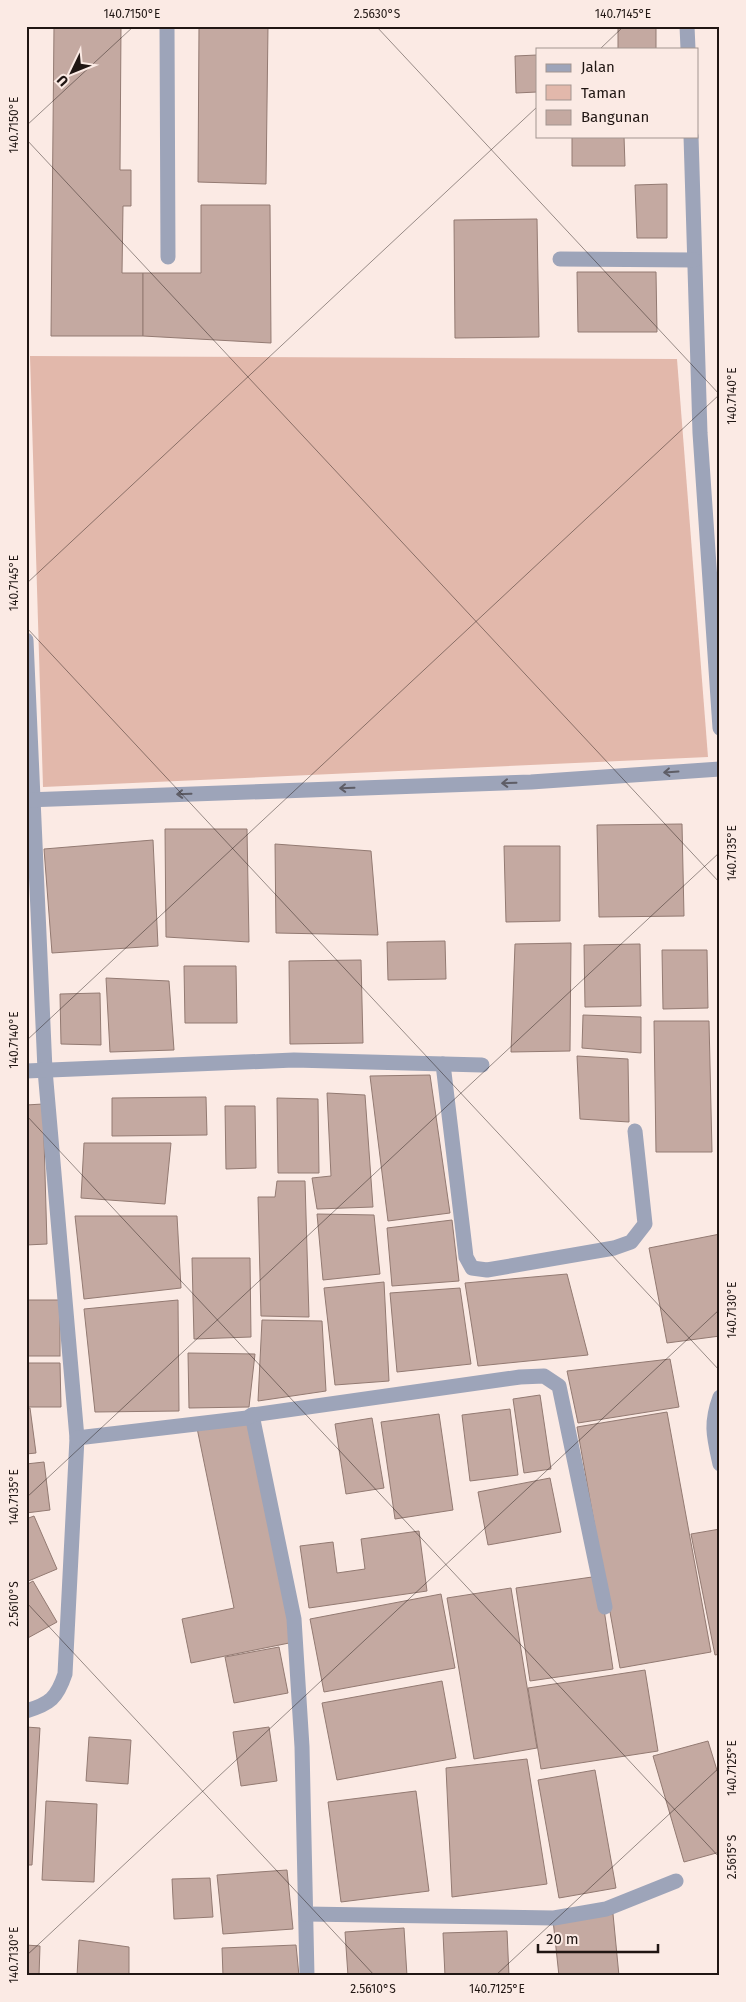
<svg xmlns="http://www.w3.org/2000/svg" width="746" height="2002" font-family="'Fira Sans',sans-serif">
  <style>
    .green { fill: #e2b8ab }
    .building { fill: #c4a9a1; stroke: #937a72 }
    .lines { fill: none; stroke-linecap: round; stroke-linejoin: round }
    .lane { stroke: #9da4b9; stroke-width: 15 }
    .street { stroke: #9da4b9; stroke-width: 15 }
    .oneway { stroke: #5e5d66 }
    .ticks { fill: none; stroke: #201613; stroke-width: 1; stroke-opacity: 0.45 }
    .neatline { fill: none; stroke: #201613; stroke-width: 2 }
    .ticks-label { font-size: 12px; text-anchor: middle; fill: #201613 }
  </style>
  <rect width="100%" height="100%" fill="#fbeae4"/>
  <polygon class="green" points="30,356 677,359 708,757 43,787"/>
  <g class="building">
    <polygon points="54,26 121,26 120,170 131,170 131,206 123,206 122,273 143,273 143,336 51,336"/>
    <polygon points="199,26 268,26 266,184 198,182"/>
    <rect x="618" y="26" width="38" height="23"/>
    <polygon points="537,55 537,92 516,93 515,56"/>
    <polygon points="572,136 624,136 625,166 572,166"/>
    <polygon points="667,184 667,238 637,238 635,185"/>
    <polygon points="201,205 270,205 271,343 143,336 143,273 201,273"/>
    <polygon points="537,219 539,337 455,338 454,220"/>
    <polygon points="577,272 656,272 657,332 578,332"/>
    <polygon points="682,824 684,916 599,917 597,825"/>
    <polygon points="165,829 247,829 249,942 166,937"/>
    <polygon points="153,840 158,946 52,953 44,849"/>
    <polygon points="275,844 371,851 378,935 276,933"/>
    <polygon points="504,846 560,846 560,921 506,922"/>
    <polygon points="445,941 446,979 388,980 387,942"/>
    <polygon points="571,943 570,1051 511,1052 515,944"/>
    <polygon points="640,944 641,1006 585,1007 584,945"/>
    <polygon points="662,950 707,950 708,1008 663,1009"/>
    <polygon points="361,960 363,1043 290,1044 289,961"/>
    <polygon points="184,966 236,966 237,1023 185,1023"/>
    <polygon points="106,978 169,981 174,1050 110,1052"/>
    <polygon points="100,993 101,1045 61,1044 60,994"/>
    <polygon points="583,1015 641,1017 641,1053 582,1048"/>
    <polygon points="654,1021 709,1021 712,1152 656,1152"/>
    <polygon points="577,1056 628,1059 629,1122 580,1119"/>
    <polygon points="430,1075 450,1213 388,1221 370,1076"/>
    <polygon points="327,1093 365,1095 373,1207 317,1209 312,1178 331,1176"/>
    <polygon points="206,1097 207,1135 112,1136 112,1098"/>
    <polygon points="277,1098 318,1099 319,1173 278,1173"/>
    <polygon points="43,1104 47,1244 26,1245 26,1105"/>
    <polygon points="225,1106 255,1106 256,1168 226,1169"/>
    <polygon points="84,1143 171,1143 165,1204 81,1198"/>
    <polygon points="277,1181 305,1181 309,1317 261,1316 258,1197 275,1197"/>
    <polygon points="317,1214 374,1215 380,1274 323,1280"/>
    <polygon points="75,1216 177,1216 181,1288 84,1299"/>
    <polygon points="452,1220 459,1281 392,1286 387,1228"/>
    <polygon points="720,1234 720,1336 667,1343 649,1248"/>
    <polygon points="192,1258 250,1258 251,1337 194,1339"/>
    <polygon points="567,1274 588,1355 478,1366 465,1283"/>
    <polygon points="384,1282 389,1381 335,1385 324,1288"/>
    <polygon points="460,1288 471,1364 397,1372 390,1293"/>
    <rect x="26" y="1300" width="34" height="56"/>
    <polygon points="178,1300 179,1411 95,1412 84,1309"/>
    <polygon points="262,1320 322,1321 326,1391 258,1401"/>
    <polygon points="188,1353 255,1354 249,1407 189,1408"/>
    <polygon points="670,1359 679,1407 578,1423 567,1371"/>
    <polygon points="26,1363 60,1363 61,1407 26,1407"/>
    <polygon points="540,1395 551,1469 524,1473 513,1399"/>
    <polygon points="26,1408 30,1408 36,1453 26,1454"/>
    <polygon points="510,1409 518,1475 470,1481 462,1415"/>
    <polygon points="667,1412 711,1652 620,1668 577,1427"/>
    <polygon points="439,1414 453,1510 395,1519 381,1422"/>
    <polygon points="247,1418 294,1642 191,1663 182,1619 234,1608 197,1428"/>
    <polygon points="372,1418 384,1488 346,1494 335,1424"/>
    <polygon points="44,1462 50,1510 26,1513 26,1464"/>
    <polygon points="550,1478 561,1532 488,1545 478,1492"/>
    <polygon points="34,1516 57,1569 26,1582 26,1519"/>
    <polygon points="720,1529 720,1654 715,1655 691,1534"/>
    <polygon points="419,1531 427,1591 309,1608 300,1546 333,1542 337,1573 365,1569 361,1539"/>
    <polygon points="599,1576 613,1669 530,1681 516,1588"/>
    <polygon points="33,1581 57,1622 26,1639 26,1585"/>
    <polygon points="511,1588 537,1748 474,1759 447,1598"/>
    <polygon points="441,1594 455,1668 324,1692 310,1619"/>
    <polygon points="279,1647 288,1693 234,1703 225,1657"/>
    <polygon points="645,1670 658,1751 541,1769 528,1688"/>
    <polygon points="442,1681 456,1758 337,1780 322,1703"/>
    <polygon points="26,1727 40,1728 32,1865 26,1865"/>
    <polygon points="269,1727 277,1781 241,1786 233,1732"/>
    <polygon points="89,1737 131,1740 128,1784 86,1781"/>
    <polygon points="708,1741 720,1780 720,1852 684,1862 653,1756"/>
    <polygon points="527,1759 547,1884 452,1897 446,1768"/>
    <polygon points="595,1770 616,1888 559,1898 538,1780"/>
    <polygon points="416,1791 429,1891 341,1902 328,1802"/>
    <polygon points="46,1801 97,1804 94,1882 42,1880"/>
    <polygon points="287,1870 293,1929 223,1934 217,1875"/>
    <polygon points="210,1878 213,1917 174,1919 172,1879"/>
    <polygon points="613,1914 619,1976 559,1976 553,1920"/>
    <polygon points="404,1928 407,1976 348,1976 345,1932"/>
    <polygon points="507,1931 509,1976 445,1976 443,1933"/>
    <polygon points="79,1940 129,1947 129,1976 77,1976"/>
    <polygon points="26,1945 40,1946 39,1976 26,1976"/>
    <polygon points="296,1945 299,1976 223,1976 222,1948"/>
  </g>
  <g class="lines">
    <polyline class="lane" points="167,26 168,257"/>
    <g class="street">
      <polyline points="687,26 688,49"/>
      <polyline points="691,136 700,433 720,728"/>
      <polyline points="560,259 694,260"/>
      <path d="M26 640 45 1070 77 1438 65 1674C57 1698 50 1704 26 1711"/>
      <polyline points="26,800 531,782 720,769"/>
      <polyline points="443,1064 466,1257 472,1268 487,1270 614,1248 631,1242 645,1224 635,1131"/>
      <polyline points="26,1071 294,1060 482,1065"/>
      <path d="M720 1397C710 1424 714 1437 720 1464"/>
      <polyline points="252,1415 294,1619 302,1747 307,1976"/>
      <polyline points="77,1438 247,1418 252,1415 520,1377 544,1376 559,1386 605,1607"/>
      <polyline points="306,1914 554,1918 606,1909 676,1881"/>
    </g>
  </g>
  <defs><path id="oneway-shaft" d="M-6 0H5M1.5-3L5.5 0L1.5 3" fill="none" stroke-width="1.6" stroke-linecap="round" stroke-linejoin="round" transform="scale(1.25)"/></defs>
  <g class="oneway">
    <use href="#oneway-shaft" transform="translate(671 772) rotate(176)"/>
    <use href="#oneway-shaft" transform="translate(509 783) rotate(178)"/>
    <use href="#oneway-shaft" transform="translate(347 788) rotate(178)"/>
    <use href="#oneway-shaft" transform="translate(184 794) rotate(178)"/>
  </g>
  <path class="ticks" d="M376 26 720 395M600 49 624 26M26 126 134 26M26 139 720 883M26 584 537 107M26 627 720 1371M26 1041 720 394M26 1115 720 1858M26 1498 720 852M26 1602 375 1976M26 1956 720 1309M495 1976 720 1767"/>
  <rect width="746" height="2002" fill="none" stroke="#fbeae4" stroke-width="55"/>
  <rect x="536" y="48" width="162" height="90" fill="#fbeae4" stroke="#a39590"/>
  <rect x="546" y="64" width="25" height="8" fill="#9da4b9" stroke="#a39590"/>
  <text x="581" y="72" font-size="15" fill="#201613">Jalan</text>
  <rect x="546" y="85" width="25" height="15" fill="#e2b8ab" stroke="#a39590"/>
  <text x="581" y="98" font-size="15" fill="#201613">Taman</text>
  <rect x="546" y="110" width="25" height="15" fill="#c4a9a1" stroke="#a39590"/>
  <text x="581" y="122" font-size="15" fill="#201613">Bangunan</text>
  <g transform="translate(72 72) rotate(227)" stroke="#fbeae4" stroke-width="4" paint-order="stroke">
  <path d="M0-4L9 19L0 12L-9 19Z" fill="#201613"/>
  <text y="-8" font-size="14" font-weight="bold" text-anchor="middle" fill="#201613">U</text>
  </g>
  <path d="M538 1944v8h120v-8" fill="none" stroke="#201613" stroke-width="2.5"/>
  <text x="546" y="1944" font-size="15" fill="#201613" stroke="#fbeae4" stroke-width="4" paint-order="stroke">20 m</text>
  <rect x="28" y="28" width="690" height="1946" class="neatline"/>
  <g class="ticks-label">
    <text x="132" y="18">140.7150°E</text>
    <text x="377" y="18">2.5630°S</text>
    <text x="623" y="18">140.7145°E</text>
    <text transform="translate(14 125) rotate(-90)" y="4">140.7150°E</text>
    <text transform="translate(732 396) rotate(-90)" y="4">140.7140°E</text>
    <text transform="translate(14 583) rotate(-90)" y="4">140.7145°E</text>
    <text transform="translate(732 853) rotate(-90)" y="4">140.7135°E</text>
    <text transform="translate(14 1040) rotate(-90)" y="4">140.7140°E</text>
    <text transform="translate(732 1310) rotate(-90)" y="4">140.7130°E</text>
    <text transform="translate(14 1497) rotate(-90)" y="4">140.7135°E</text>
    <text transform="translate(14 1604) rotate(-90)" y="4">2.5610°S</text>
    <text transform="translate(732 1768) rotate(-90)" y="4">140.7125°E</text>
    <text transform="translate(732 1857) rotate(-90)" y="4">2.5615°S</text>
    <text transform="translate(14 1955) rotate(-90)" y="4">140.7130°E</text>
    <text x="373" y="1993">2.5610°S</text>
    <text x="497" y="1993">140.7125°E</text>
  </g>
</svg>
